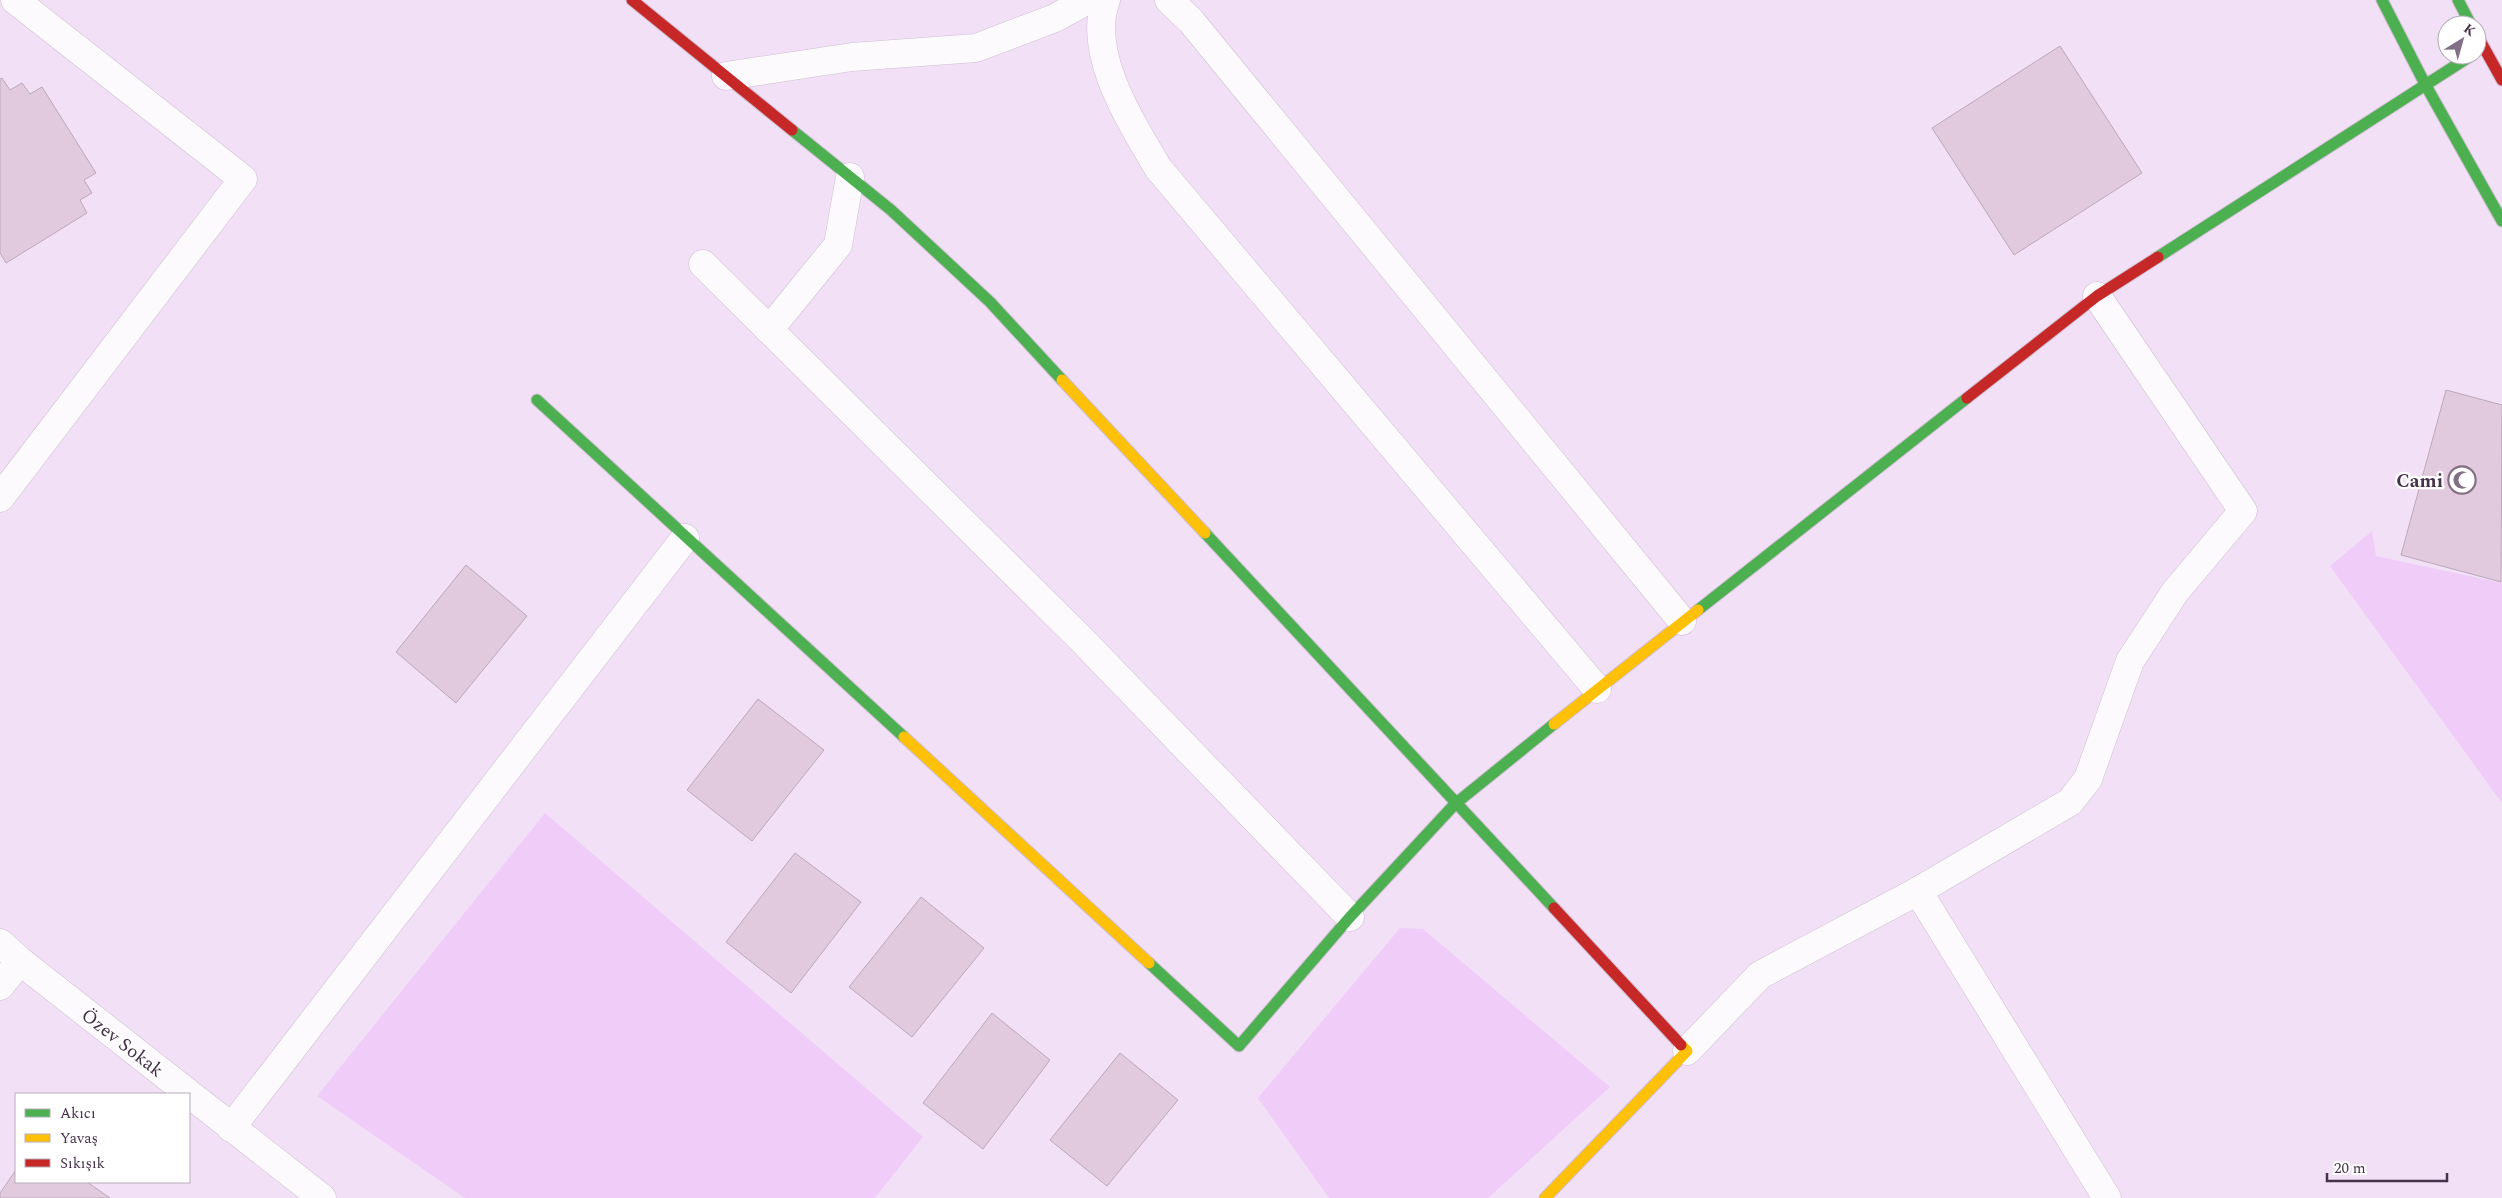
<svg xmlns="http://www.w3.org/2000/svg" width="2502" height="1198" font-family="Spectral,serif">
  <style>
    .green { fill: #f0ccf9 }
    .building { fill: #e2cade; stroke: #bca7ba }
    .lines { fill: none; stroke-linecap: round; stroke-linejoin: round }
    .street-casing { stroke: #cebdd1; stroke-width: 29 }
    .fast-casing { stroke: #cebdd1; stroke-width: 13 }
    .slow-casing { stroke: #cebdd1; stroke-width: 13 }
    .jam-casing { stroke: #cebdd1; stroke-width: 13 }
    .street { stroke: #fdfafe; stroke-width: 28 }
    .fast { stroke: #4caf50; stroke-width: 11 }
    .slow { stroke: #ffc107; stroke-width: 11 }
    .jam { stroke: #c62828; stroke-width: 11 }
    .labels { text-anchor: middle; stroke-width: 4.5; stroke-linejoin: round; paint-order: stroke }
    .poi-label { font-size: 19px; font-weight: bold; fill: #46324a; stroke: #fff; text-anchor: end }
    .street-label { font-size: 19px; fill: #46324a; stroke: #fff }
  </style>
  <rect width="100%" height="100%" fill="#f2e1f6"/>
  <g class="green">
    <polygon points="2372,531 2376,556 2502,583 2502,803 2330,566"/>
    <polygon points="545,813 923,1137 875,1198 465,1198 317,1096"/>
    <polygon points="1400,928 1423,929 1610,1087 1488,1198 1329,1198 1258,1098"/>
  </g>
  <g class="building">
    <polygon points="2060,46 2142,173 2014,255 1932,128"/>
    <polygon points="2,78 10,90 22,83 30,94 42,87 96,173 84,180 92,193 80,200 87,213 6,263 0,253 0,79"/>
    <polygon points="2446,390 2502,405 2501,582 2401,555"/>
    <polygon points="466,565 527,616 456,703 396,652"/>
    <polygon points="758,699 824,750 752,841 687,790"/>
    <polygon points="795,853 861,902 791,993 726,942"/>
    <polygon points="921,897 984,948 912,1037 849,987"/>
    <polygon points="992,1013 1050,1060 983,1149 923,1103"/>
    <polygon points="1120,1053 1178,1100 1107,1186 1050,1140"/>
    <polygon points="16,1170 16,1182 87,1182 110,1198 0,1198 0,1193"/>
  </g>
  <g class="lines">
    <g class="street-casing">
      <g id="street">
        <path d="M1106 0C1086 54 1132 123 1158 168L1597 689"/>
        <polyline points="1169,0 1191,21 1682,621"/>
        <polyline points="726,76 852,57 976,48 1055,18 1088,0"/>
        <polyline points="703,264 1083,641 1350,917"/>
        <polyline points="769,330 838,245 850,177"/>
        <polyline points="0,498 243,179 15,0"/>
        <polyline points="1918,891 2107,1198"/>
        <polyline points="0,943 20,961 322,1198"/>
        <polyline points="0,986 20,961"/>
        <polyline points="1687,1051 1760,975 1918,891 2070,802 2088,779 2130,661 2175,592 2243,511 2097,296"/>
        <polyline points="231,1128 685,538"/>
      </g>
    </g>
    <g class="fast-casing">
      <g id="fast">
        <polyline points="2382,0 2425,84 2502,221"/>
        <polyline points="2458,0 2471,25"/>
        <polyline points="792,130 891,210 990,302 1062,380"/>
        <polyline points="2158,257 2472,55"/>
        <polyline points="537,400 904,737"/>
        <polyline points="1205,533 1554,908"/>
        <polyline points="1698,610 1967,398"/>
        <polyline points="1149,963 1239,1046 1350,917 1455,804 1554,724"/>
      </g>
    </g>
    <g class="slow-casing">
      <g id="slow">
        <polyline points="1062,380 1205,533"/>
        <polyline points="1554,724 1698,610"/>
        <polyline points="904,737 1149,963"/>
        <polyline points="1545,1198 1687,1051 1681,1045"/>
      </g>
    </g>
    <g class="jam-casing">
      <g id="jam">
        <polyline points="632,0 792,130"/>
        <polyline points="2477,35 2502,80"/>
        <polyline points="1967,398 2097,296 2158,257"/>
        <polyline points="1554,908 1681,1045"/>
      </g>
    </g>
    <use href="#street" class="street"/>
    <use href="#fast" class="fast"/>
    <use href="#slow" class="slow"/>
    <use href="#jam" class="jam"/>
  </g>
  <defs>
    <g id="mosque-ring" transform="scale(1.4375)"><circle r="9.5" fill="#fff" stroke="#826f86" stroke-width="1.5"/><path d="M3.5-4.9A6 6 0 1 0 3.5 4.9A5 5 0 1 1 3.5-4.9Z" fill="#826f86"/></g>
  </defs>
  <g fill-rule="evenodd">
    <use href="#mosque-ring" x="2462" y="480"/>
  </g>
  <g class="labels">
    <g class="poi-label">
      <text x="2443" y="487">Cami</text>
    </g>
    <g class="street-label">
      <text transform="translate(123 1042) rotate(38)" y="7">Özev Sokak</text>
    </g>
  </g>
  <rect x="15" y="1093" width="175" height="90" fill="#ffffff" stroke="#b5adb7"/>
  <rect x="25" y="1109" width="25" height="8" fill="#4caf50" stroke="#b5adb7"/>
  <text x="60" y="1118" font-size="15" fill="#46324a">Akıcı</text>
  <rect x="25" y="1134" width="25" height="8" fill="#ffc107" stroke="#b5adb7"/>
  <text x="60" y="1143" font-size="15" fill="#46324a">Yavaş</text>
  <rect x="25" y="1159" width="25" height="8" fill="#c62828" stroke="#b5adb7"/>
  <text x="60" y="1168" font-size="15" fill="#46324a">Sıkışık</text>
  <g transform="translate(2462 40) rotate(37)"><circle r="24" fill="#ffffff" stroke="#b5adb7"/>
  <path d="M0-4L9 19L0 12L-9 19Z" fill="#826f86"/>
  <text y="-8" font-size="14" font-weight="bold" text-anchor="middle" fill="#46324a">K</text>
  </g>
  <path d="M2327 1173v8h120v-8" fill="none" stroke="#46324a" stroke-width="2.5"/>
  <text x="2334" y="1173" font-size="15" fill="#46324a" stroke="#ffffff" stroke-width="4" paint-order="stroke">20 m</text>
</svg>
